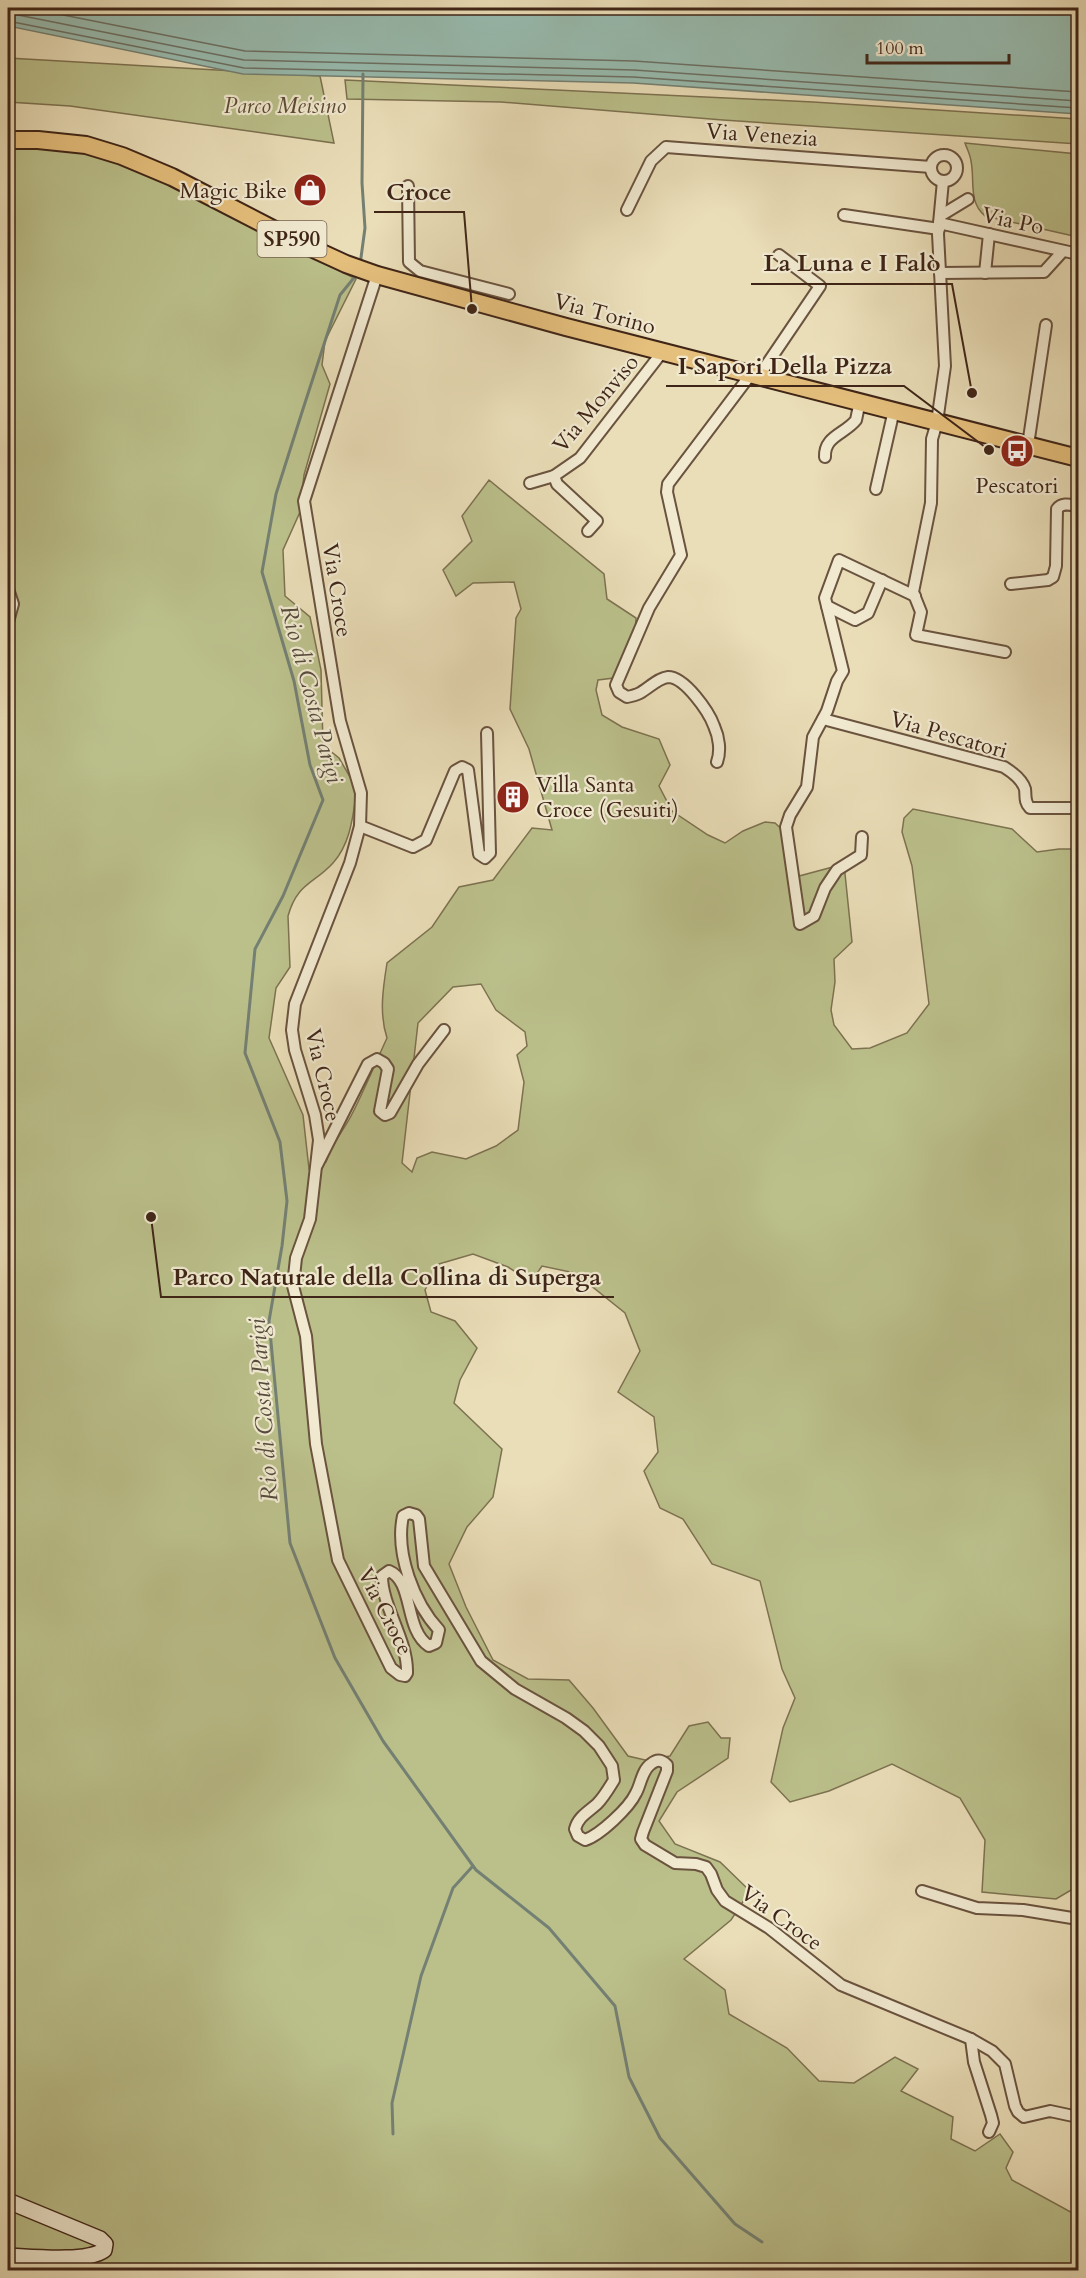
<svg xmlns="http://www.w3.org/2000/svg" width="1086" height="2278" font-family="Cardo,serif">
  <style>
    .green { fill: #bbc08b; stroke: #7d7251; stroke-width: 1.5; fill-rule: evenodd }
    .water { fill: #98bcb0; stroke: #748073; stroke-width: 1.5 }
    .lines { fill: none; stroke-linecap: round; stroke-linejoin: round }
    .shore { stroke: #6c7064; stroke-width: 1.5 }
    .stream { stroke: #748073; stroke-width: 3 }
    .street-casing { stroke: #6a533f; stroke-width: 14 }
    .secondary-casing { stroke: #3f2517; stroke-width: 18 }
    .primary-casing { stroke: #3f2517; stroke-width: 20 }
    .street { stroke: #f1ead1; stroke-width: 10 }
    .secondary { stroke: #f1ead1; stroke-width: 15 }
    .primary { stroke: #e5bf7c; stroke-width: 16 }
    .labels { text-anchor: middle; stroke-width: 4.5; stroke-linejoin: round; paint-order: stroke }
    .shield { fill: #f1ead1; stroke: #74604f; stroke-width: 1.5 }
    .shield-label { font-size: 21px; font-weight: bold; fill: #3f2517 }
    .park-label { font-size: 22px; font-style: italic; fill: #5e4c34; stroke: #f1ead1 }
    .street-label { font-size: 22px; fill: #3f2517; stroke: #f1ead1 }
    .poi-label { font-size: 22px; fill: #3f2517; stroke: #f1ead1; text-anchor: end }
    .water-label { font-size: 24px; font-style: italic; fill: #554b3d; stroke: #f1ead1 }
    .leader { fill: none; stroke: #3f2517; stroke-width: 2 }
    .callout-dot { fill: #3f2517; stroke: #f1ead1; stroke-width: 2 }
    .callout-label { font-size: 24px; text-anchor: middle; font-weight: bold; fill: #3f2517; stroke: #f1ead1; stroke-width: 4.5; stroke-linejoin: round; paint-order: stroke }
  </style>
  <rect width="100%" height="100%" fill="#eadeb8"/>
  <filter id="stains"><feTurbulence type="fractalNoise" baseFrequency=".00333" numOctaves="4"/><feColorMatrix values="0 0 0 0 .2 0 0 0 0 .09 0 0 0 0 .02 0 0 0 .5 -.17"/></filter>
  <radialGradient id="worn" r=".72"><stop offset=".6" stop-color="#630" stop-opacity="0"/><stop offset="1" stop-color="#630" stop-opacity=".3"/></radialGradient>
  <g class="green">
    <polygon points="8,58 320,76 334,143 70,106 8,102"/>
    <polygon points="345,80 813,102 1078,119 1078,144 723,120 501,102 347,99"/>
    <path d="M965 143 1078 154V237L985 216C968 202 975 181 971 161 970 154 967 149 965 143Z"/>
    <path d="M8 145 85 150 124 162 356 279 325 341 322 365 330 384 304 475 300 512 283 550 285 596 310 617 321 670 323 745 339 758 357 789C353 815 351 843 333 863 314 884 297 883 288 916L290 967 276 988 269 1038 303 1115 309 1169 326 1162C332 1143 342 1133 351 1116 364 1091 375 1064 387 1038 379 1014 383 988 387 963L432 927 459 887 493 880 532 828 552 830 529 749 510 709 516 618 521 609 514 582 473 583 456 596 443 570 472 541 462 516 489 480 604 574 607 599 636 618 634 656 614 678 598 680 596 690 602 715 622 727 659 739 670 765 659 786 672 811 708 835 725 843 743 831 765 822 775 823 791 838 794 866 799 876 844 864 852 942 834 959 835 982 831 1010 834 1025 852 1049 870 1048 907 1033 929 1004 912 866 902 832 904 818 913 809 1012 829 1037 852 1059 849H1078V1886L1056 1899 982 1892 985 1840 960 1798 892 1764 829 1791 790 1802 771 1782 783 1728 795 1698 782 1669 760 1581 712 1564 683 1519 660 1508 644 1471 658 1452 654 1417 618 1392 640 1351 625 1313 575 1273 542 1266 531 1282 508 1267 473 1254 439 1264 425 1290 431 1312 455 1321 477 1348 460 1380 454 1403 502 1449 493 1497 467 1527 449 1564 466 1607 493 1660 528 1679 569 1680 593 1708 628 1756 645 1760 670 1756 689 1726 708 1722 721 1738H730L728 1758 677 1792 659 1821 675 1844 720 1862 750 1891 731 1920 684 1959 725 1990 729 2014 787 2048 819 2081 854 2083 895 2057 918 2069 901 2091 953 2117 951 2139 975 2151 1000 2134 1013 2152 1006 2168 1012 2180 1078 2216V2270H8ZM481 984 496 1010 525 1032 527 1046 517 1055 524 1082 518 1130 496 1146 466 1159 432 1152 417 1158 412 1172 402 1163 418 1023 453 987Z"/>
  </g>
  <polygon class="water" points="8,8 1078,8 1078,114 633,83 243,74 8,26"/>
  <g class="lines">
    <g class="shore">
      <polyline points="28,8 245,51 634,61 1078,92"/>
      <polyline points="8,13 244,60 634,70 1078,101"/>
      <polyline points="8,21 244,68 633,77 1078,108"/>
    </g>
    <g class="stream">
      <polyline points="360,265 365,228 362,183 363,74"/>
      <polyline points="357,274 340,295 303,409 276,494 262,572 294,681 310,765 323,800 283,896 255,949 245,1053 280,1142 287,1201 282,1246 269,1321 290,1543 335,1658 383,1741 476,1870 549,1928 615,2006 629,2077 660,2138 735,2224 762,2242"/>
      <polyline points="393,2134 392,2103 421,1976 453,1888 472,1867"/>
    </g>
    <g class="street-casing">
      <g id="street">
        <circle cx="944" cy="168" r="13"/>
        <polyline points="943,181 938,234 945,366 937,422 932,439 931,503 913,592 921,612 916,635 1005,652"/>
        <polyline points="408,186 409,262 420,271 509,294"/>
        <polyline points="627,210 651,161 666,147 931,167"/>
        <polyline points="844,215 939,229"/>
        <polyline points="940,216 968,199"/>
        <polyline points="939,223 1078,254"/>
        <polyline points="940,273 1044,272 1063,251"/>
        <polyline points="985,273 989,234"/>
        <path d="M377 275 304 501 340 721 361 793 360 826 350 863 295 1004 292 1030 295 1050 315 1115 319 1140 310 1219 296 1258 293 1286 306 1336 316 1444 338 1560 391 1668 400 1675 405 1676 407 1673C408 1640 382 1607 382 1576L389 1571C414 1581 404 1630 429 1646L436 1643 439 1630C414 1603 395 1553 403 1516L409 1513 416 1515 419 1519 424 1566 481 1661 515 1689 566 1718 584 1731 599 1746 612 1766 614 1780C609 1788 604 1797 597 1804 588 1812 578 1817 575 1829L578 1836 585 1840C600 1835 629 1808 636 1793 641 1784 642 1770 651 1764 657 1759 662 1760 667 1765V1771L643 1832 641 1839 645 1845 675 1863 696 1864 706 1867 711 1874 717 1890 725 1901 769 1928 841 1985 971 2039 992 2051 1005 2064 1015 2106 1018 2112 1024 2117 1050 2111 1078 2117"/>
        <polyline points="759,376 820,286 779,255"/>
        <polyline points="1028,445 1046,325"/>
        <path d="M825 457C824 436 845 434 856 420L860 401"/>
        <polyline points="554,476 557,484 597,521 588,531"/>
        <polyline points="530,483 554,476 580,458 663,351"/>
        <polyline points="876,489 894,410"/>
        <path d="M1011 584 1048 580 1053 577 1056 566 1057 509C1062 502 1071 505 1078 506"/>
        <polyline points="8,589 13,604 8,622"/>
        <polyline points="827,606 855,620 868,613 882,580"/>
        <path d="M823 719 1004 767C1012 772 1022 779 1025 789 1026 796 1024 802 1030 808H1078"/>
        <path d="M717 762C721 751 719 737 714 726 709 712 685 677 668 677 658 678 649 688 640 693 636 695 632 696 627 697L619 692 616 685 649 608 681 555 667 492 668 484 751 374"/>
        <polyline points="360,826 413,847 426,840 455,771 462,767 468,770 479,854 485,858 490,853 487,733"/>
        <polyline points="862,837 861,855 837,870 825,888 814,916 800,924 786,827 790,815 807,787 813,737 827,711 837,681 843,671 825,598 839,560 915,596"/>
        <polyline points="317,1165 368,1064 377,1059 384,1063 388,1069 380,1111 385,1115 390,1113 418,1064 444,1030"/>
        <polyline points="922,1891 977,1908 1023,1910 1078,1919"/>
        <polyline points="971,2039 974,2062 991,2115 993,2123 989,2132"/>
      </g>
    </g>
    <g class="secondary-casing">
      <path id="secondary" d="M8 2201 100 2239 105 2244 104 2250C86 2263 31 2257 8 2256"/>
    </g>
    <g class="primary-casing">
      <polyline id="primary" points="8,140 38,140 86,145 122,156 172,177 296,241 346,264 377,275 566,327 1078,458"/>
    </g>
    <use href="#street" class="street"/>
    <use href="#secondary" class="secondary"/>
    <use href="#primary" class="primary"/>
  </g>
  <defs>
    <g id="shop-disc" transform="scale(1.725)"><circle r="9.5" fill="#8f2418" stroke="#f1ead1"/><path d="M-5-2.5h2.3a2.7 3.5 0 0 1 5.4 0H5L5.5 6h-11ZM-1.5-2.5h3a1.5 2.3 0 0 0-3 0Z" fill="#fff"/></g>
    <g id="bus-disc" transform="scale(1.725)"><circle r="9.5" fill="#8f2418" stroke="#f1ead1"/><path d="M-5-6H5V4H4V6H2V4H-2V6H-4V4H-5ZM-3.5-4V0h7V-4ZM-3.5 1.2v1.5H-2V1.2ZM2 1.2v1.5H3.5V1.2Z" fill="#fff"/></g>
    <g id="building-disc" transform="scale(1.725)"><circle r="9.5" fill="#8f2418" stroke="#f1ead1"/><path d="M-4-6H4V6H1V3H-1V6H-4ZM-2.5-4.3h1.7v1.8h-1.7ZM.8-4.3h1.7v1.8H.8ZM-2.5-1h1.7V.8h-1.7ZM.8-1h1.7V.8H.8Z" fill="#fff"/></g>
  </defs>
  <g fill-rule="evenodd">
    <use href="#shop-disc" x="310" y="190"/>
    <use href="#bus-disc" x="1017" y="451"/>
    <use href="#building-disc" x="513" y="797"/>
  </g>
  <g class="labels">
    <rect class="shield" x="257.5" y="221" width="69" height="36" rx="4.5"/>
    <g class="shield-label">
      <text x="292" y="246">SP590</text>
    </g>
    <g class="park-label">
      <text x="285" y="113">Parco Meisino</text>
    </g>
    <g class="street-label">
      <text transform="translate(762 134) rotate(4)" y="8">Via Venezia</text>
      <text transform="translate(1013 220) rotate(12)" y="8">Via Po</text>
      <text transform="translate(605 313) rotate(15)" y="8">Via Torino</text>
      <text transform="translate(595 403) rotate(-50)" y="8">Via Monviso</text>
      <text transform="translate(338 590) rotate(81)" y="8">Via Croce</text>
      <text transform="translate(949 734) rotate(16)" y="8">Via Pescatori</text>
      <text transform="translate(324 1075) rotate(77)" y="8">Via Croce</text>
      <text transform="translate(386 1611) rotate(63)" y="8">Via Croce</text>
      <text transform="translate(782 1917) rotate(36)" y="8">Via Croce</text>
    </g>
    <g class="poi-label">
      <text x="287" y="198">Magic Bike</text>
      <text x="1017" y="493" text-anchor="middle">Pescatori</text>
      <text x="536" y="792" text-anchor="start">Villa Santa<tspan x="536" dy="25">Croce (Gesuiti)</tspan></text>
    </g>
    <g class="water-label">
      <text transform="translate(312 694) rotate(75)" y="8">Rio di Costa Parigi</text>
      <text transform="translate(263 1410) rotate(-94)" y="8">Rio di Costa Parigi</text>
    </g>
  </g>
  <path class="leader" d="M472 309L464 212H374M972 393L952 284H751M989 450L904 386H666M151 1217L161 1297H614"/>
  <g class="callout-dot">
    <circle cx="472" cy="309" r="6"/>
    <circle cx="972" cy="393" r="6"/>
    <circle cx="989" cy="450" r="6"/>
    <circle cx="151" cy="1217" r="6"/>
  </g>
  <g class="callout-label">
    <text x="419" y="200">Croce</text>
    <text x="852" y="271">La Luna e I Falò</text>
    <text x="785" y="374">I Sapori Della Pizza</text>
    <text x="387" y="1285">Parco Naturale della Collina di Superga</text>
  </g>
  <rect width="1086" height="2278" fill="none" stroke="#eadeb8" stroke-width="30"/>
  <rect x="9" y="9" width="1068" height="2260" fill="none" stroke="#3f2517" stroke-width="3"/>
  <rect x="15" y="15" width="1056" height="2248" fill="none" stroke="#3f2517" stroke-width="1.5"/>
  <path d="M867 54v9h142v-9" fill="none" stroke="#3f2517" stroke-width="3"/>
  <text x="876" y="54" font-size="18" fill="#3f2517" stroke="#f1ead1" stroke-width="4.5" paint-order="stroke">100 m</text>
  <rect width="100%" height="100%" filter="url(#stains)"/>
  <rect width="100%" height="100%" fill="url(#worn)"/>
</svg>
